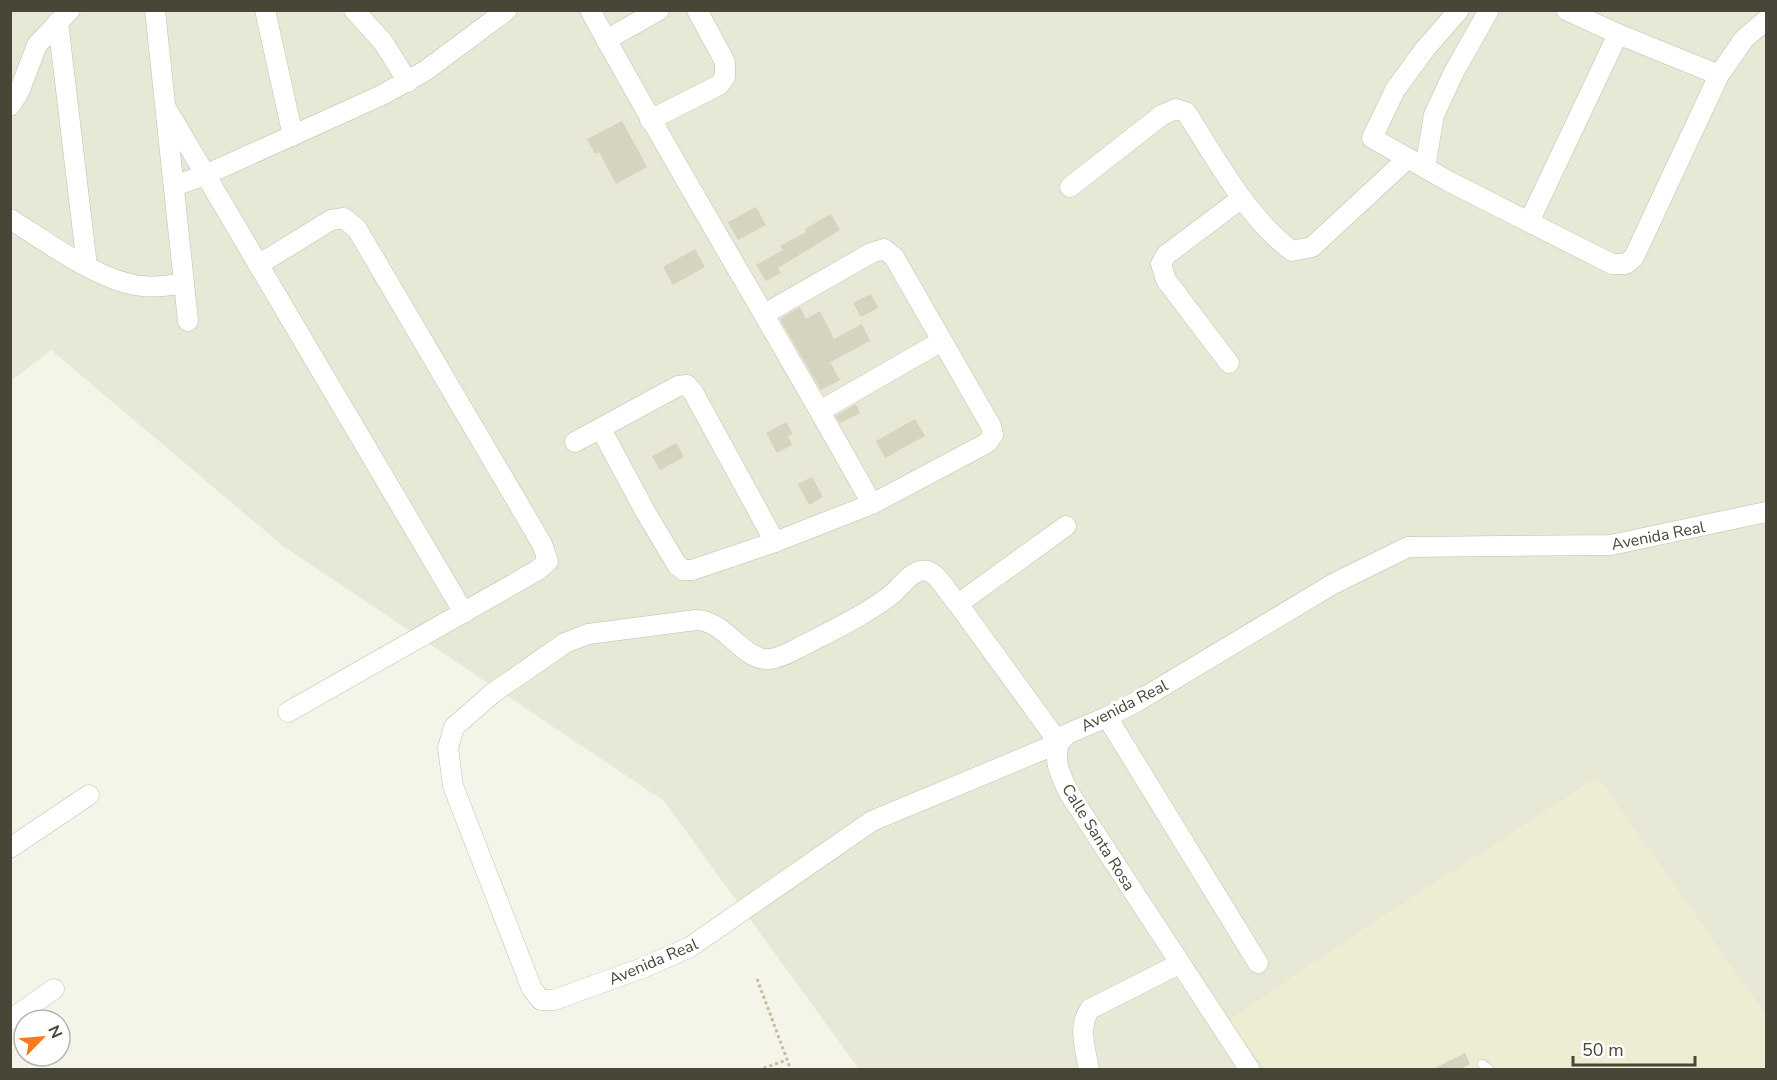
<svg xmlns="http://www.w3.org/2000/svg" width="1777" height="1080" font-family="'Nunito Sans',sans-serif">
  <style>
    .residential { fill: #e8e8d7 }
    .education { fill: #ededd3 }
    .building { fill: #d6d3be }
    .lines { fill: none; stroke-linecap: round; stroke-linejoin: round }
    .service-casing { stroke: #c0bfab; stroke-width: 10 }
    .minor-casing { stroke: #c0bfab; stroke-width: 21 }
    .path { stroke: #c2bf9d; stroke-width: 3; stroke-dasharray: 3 3; stroke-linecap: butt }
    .service { stroke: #fff; stroke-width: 9 }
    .minor { stroke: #fff; stroke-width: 20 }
    .labels { text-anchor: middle; stroke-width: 6; stroke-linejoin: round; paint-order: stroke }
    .street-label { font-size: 16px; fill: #484637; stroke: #fff }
  </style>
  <rect width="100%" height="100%" fill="#f4f4e9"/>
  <polygon class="residential" points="11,11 1766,11 1766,1069 859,1069 664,801 283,546 51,350 11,381"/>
  <polygon class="education" points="1598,777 1766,1015 1766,1069 1265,1069 1229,1020 1348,939"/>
  <g class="building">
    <polygon points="622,121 647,167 616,184 599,152 595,154 587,139"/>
    <polygon points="756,207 766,225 738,240 728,222"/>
    <polygon points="831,214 840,230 778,268 781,273 766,281 756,265 783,250 780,246 806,232 805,229"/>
    <polygon points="695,249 705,267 673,285 663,267"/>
    <polygon points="871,294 878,308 861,317 853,303"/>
    <polygon points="800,307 806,319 820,311 834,339 862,324 870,341 830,362 840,380 821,390 780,319"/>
    <polygon points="856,404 860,413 840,423 836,416"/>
    <polygon points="915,419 925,436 885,458 876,441"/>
    <polygon points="786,422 793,434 788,436 792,445 777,453 766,433"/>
    <polygon points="676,443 684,457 660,470 652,456"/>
    <polygon points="812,477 823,497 809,505 798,484"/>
    <polygon points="1465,1053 1470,1064 1459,1070 1431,1070"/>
  </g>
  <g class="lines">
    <g class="service-casing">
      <polyline id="service" points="1482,1064 1490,1070"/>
    </g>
    <g class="minor-casing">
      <g id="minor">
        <polyline points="155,10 188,321"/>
        <polyline points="265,10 293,136"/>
        <polyline points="354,10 383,42 408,82"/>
        <path d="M590 10C681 177 780 338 872 504"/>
        <polyline points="1459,10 1425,49 1395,90 1372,138 1450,182 1612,264 1626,264 1634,257 1719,75 1744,39 1766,20"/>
        <polyline points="1566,10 1618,34 1719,75"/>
        <polyline points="58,22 87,266"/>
        <polyline points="606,40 659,10"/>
        <polyline points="10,106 19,92 37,45 70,10"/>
        <polyline points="166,108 464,613"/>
        <polyline points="650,120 719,85 725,77 725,62 697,10"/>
        <polyline points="1425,168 1434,115 1454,72 1489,10"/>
        <polyline points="174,186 205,175 382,95 425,71 507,10"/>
        <path d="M1070 187 1162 115 1176 109 1186 112C1217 160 1246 216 1292 251L1312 247 1407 159"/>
        <path d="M10 219C47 242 100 282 142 286 156 288 170 285 184 283"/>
        <polyline points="1529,222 1618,34"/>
        <polyline points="258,265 331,220 344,218 357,229 542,544 548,561 538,570 288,712"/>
        <polyline points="1229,363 1166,280 1161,264 1166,255 1242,198"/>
        <polyline points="820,411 942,341"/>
        <polyline points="601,429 646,513 677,565 683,570 692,570 775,542 872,504 987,443 993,435 991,426 894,257 884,249 871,253 764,314"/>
        <polyline points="575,442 678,386 687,385 693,392 775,542"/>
        <path d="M1066 526 958 604C950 596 938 574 928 571 913 567 901 587 891 595 865 615 833 630 804 645 794 650 782 658 770 659 743 662 726 620 696 620L588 634 565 643 493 693 454 727 448 748 453 786 532 989 541 1000H554L645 967 690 947 872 821 1059 743 1067 734 1107 717 1138 701 1333 584 1408 547 1611 545 1766 512"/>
        <path d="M958 604 1059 743C1053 763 1061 775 1069 793L1250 1070"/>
        <polyline points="1107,717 1258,963"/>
        <polyline points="10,848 89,795"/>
        <polyline points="10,1020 54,989"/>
        <path d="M1089 1070C1086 1050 1077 1027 1090 1009L1179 964"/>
      </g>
    </g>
    <g class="path">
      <polyline points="757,979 791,1070"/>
      <polyline points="758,1070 787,1060"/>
    </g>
    <use href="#service" class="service"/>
    <use href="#minor" class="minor"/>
  </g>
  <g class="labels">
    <g class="street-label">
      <text transform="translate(1658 535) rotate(-11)" y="6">Avenida Real</text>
      <text transform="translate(1124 705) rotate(-27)" y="6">Avenida Real</text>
      <text transform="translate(1099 837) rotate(58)" y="6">Calle Santa Rosa</text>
      <text transform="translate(653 961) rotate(-23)" y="6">Avenida Real</text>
    </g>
  </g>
  <rect width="1777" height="1080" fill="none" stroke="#484637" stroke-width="24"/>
  <g transform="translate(42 1038) rotate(65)"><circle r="28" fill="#ffffff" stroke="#b6b5af" stroke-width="1.5"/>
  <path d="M0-4.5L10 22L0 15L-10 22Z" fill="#f87a1c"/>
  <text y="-9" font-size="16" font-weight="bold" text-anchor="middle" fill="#484637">N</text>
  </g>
  <path d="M1573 1056v9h122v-9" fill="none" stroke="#484637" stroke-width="3"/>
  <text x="1582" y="1056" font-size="18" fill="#484637" stroke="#ffffff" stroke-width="4.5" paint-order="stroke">50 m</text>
</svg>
